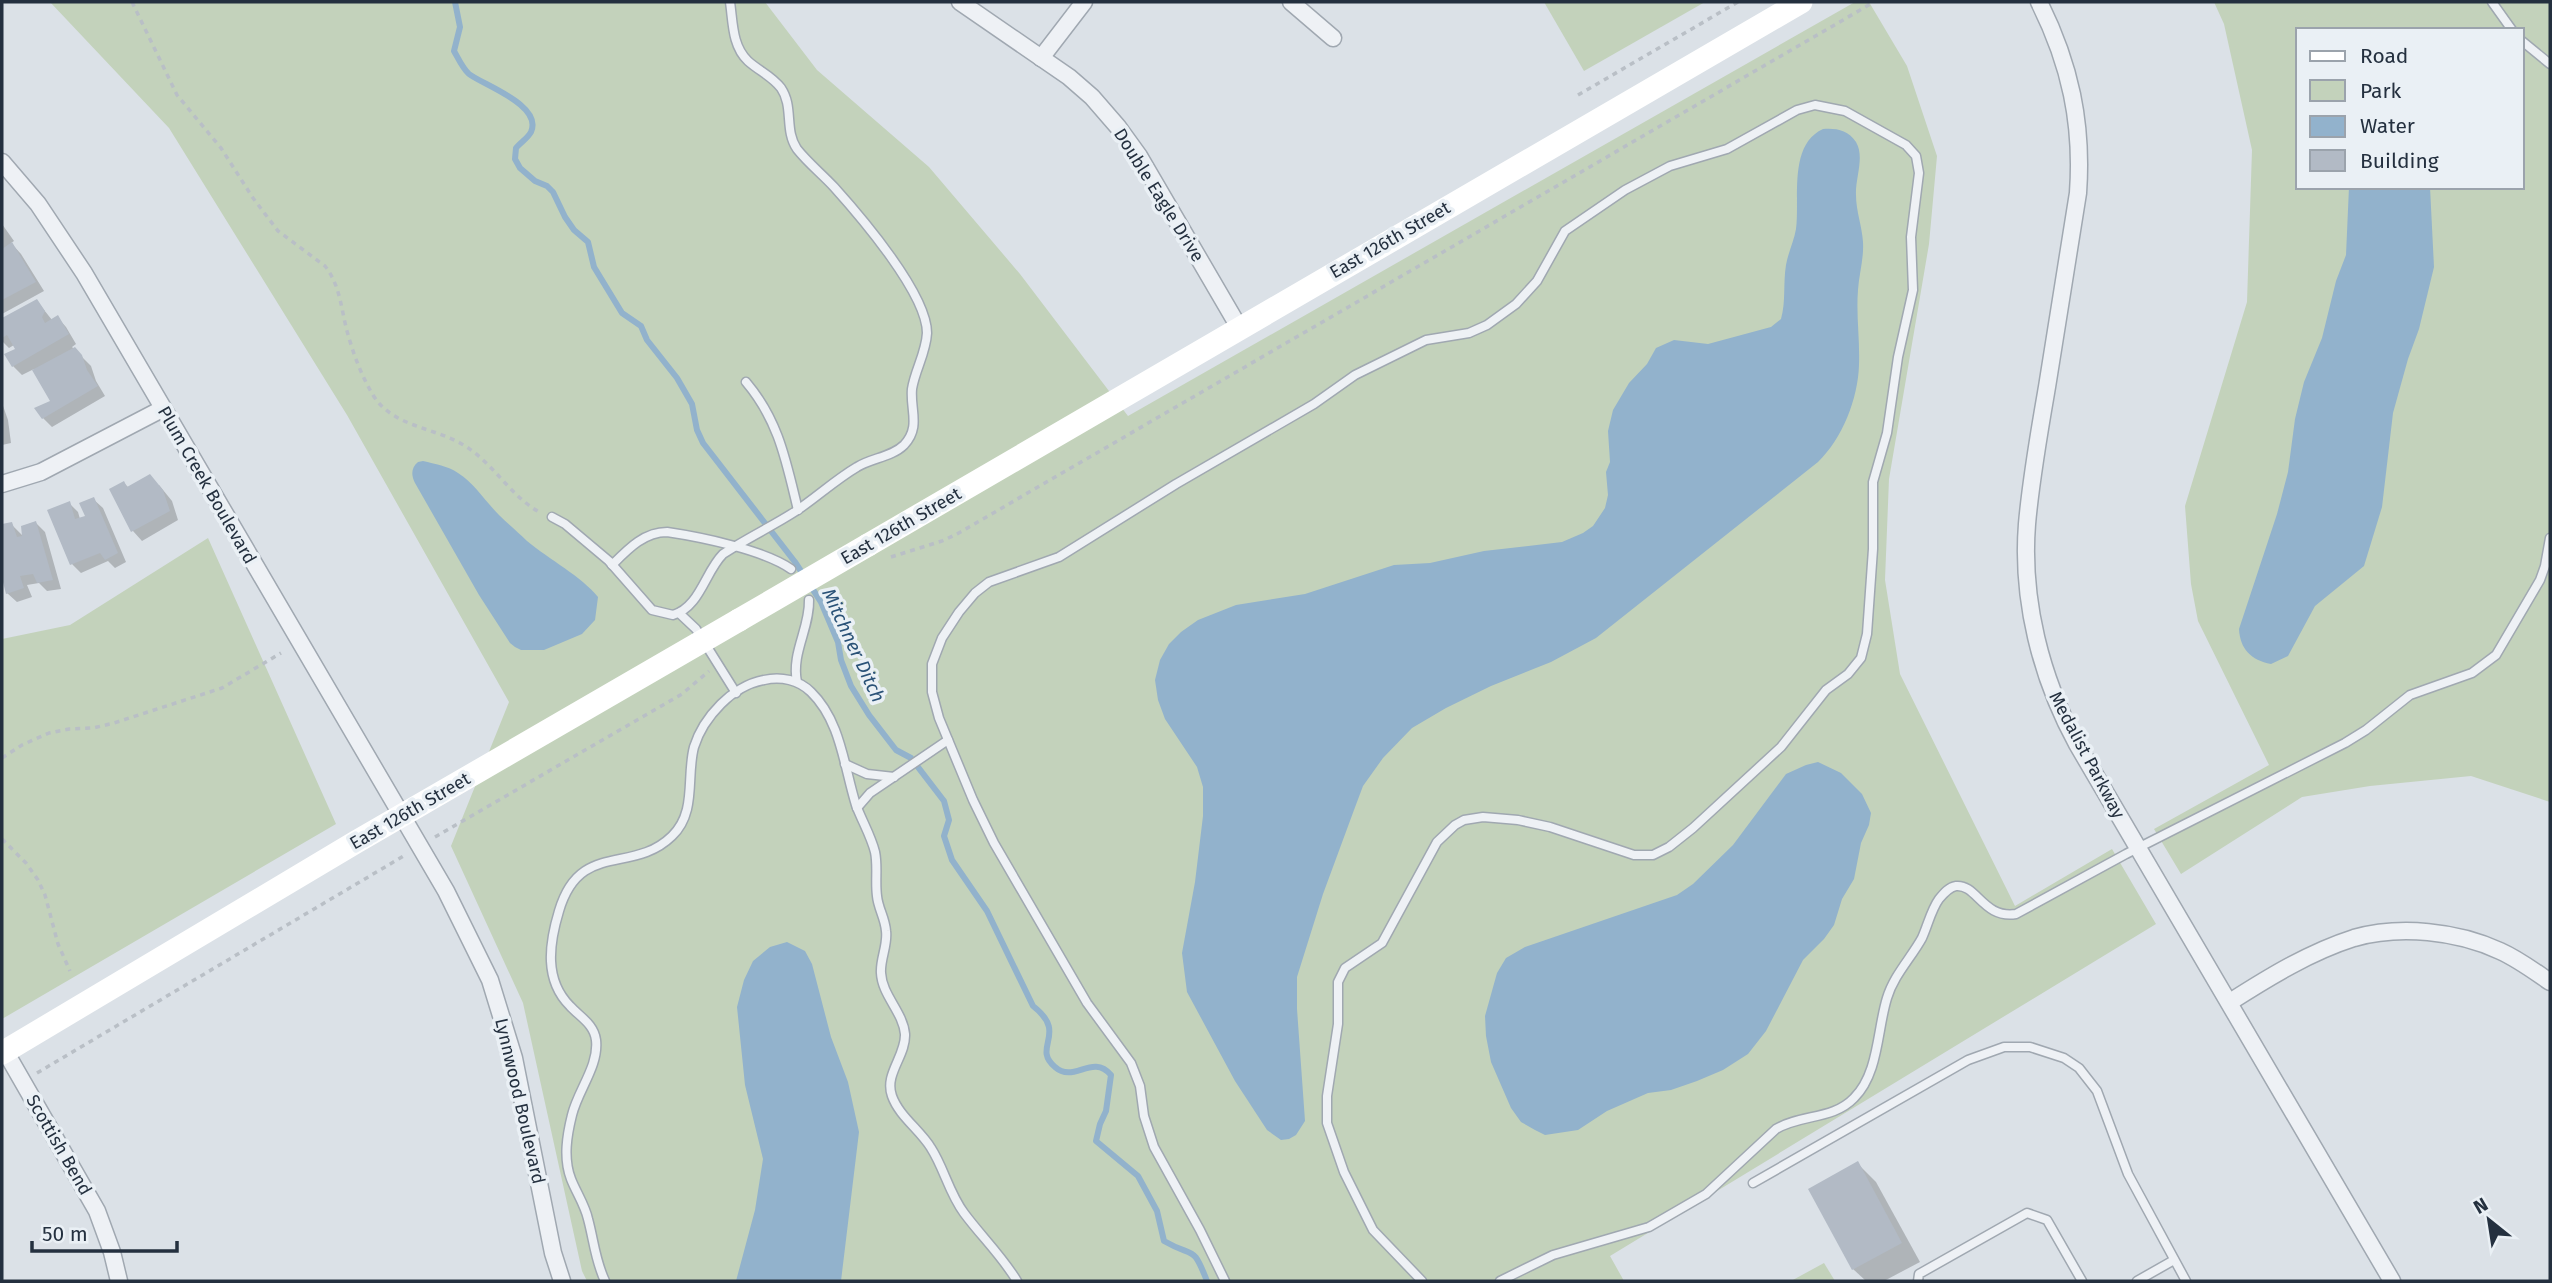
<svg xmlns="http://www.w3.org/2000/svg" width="2552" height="1283" font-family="'Fira Sans',sans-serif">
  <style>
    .green { fill: #c3d2bb; fill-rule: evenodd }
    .water { fill: #92b2cc }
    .shadow { fill: #0003 }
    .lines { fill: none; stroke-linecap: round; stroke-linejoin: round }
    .stream { stroke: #92b2cc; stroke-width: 6 }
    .building { fill: #b2bac5 }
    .lane-casing { stroke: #a0a8b1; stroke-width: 11 }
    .street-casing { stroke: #a0a8b1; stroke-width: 19 }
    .path { stroke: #b9bfc6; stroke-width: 3.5; stroke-dasharray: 5 5; stroke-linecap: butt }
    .lane { stroke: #eef1f5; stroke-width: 8 }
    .street { stroke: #eef1f5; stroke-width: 16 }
    .secondary { stroke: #fff; stroke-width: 23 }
    .secondary-bridge { stroke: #fff; stroke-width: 23 }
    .labels { text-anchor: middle; stroke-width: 7; stroke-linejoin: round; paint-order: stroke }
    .street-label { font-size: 18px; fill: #24303f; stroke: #eaf0f5 }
    .water-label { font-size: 19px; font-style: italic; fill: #2a5277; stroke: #eaf0f5 }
  </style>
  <rect width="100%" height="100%" fill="#dbe1e7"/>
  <g class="green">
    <polygon points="50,2 765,2 817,70 929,167 1020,274 1128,416 1855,2 1869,2 1907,66 1937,156 1929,244 1889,479 1885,580 1900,674 2015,906 2112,849 2156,924 1610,1256 1624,1281 587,1281 582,1271 523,1003 451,846 509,702 347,415 169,128"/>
    <polygon points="1544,2 1705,2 1584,71"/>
    <path d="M2214 2H2550V802L2471 776 2370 786 2302 797 2181 874 2154 829 2269 765 2198 621 2191 584 2185 506 2247 302 2252 150 2224 24ZM2298 30H2522V187H2298Z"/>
    <polygon points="208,538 336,824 2,1019 2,639 70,625"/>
    <polygon points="1824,1263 1835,1281 1791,1281"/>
  </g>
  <g class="water">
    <path d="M1823 129C1836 128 1848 130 1856 142 1865 157 1855 179 1856 195 1856 211 1862 226 1863 242 1864 259 1859 274 1858 290 1856 315 1860 340 1859 365 1858 399 1842 439 1818 462L1596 638 1551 662 1491 686 1446 708 1412 728 1383 758 1363 786 1354 810 1323 894 1297 977V1009L1305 1121 1296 1135 1289 1139 1281 1140 1267 1130 1235 1081 1187 992 1182 953 1195 882 1203 816V787L1197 767 1165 719 1158 700 1155 680 1160 660 1169 644 1181 632 1198 620 1236 605 1305 594 1394 565 1430 563 1484 551 1562 542 1583 533 1593 526 1605 508 1608 495 1606 472 1610 462 1608 431 1613 410 1629 383 1647 364 1656 348 1674 340 1708 344 1771 327 1781 319C1786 302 1783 283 1786 265 1788 253 1794 241 1796 229 1800 199 1788 145 1823 129Z"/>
    <path d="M2349 187H2430L2434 267 2419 329 2408 359 2393 413 2382 507 2364 566 2315 606 2288 656 2271 664C2251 660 2240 649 2239 629L2277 514 2288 472 2295 419 2304 382 2322 338 2336 281 2346 255Z"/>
    <path d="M423 461C435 464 448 466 458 473 475 484 485 501 499 515 508 524 518 532 527 541 550 560 581 576 598 597L595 620 582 634 544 650H521L515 647 510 643 479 595 415 483C411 475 411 468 418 462Z"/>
    <polygon points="1818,762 1841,773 1862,794 1871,813 1869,825 1861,843 1854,879 1842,899 1834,925 1824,939 1803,960 1766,1031 1748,1054 1723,1070 1697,1081 1671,1090 1648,1093 1607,1111 1578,1130 1545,1135 1535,1130 1521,1122 1511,1108 1491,1062 1486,1036 1485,1016 1497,973 1506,958 1525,947 1677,895 1693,884 1733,845 1786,774 1806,765"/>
    <polygon points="787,942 805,951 812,964 831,1037 848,1082 859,1132 841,1281 736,1281 755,1210 763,1159 745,1085 737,1007 744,980 753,961 770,947"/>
  </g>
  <g class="shadow">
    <polygon points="2,224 14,241 11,243 21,254 44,291 2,314"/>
    <polygon points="37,301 52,320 57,317 66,327 76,344 72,347 91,366 96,381 105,396 52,427 43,418 53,402 34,369 22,375 13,366 17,350 14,345 9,348 2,341 2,320"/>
    <polygon points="2,403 8,420 11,443 2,445"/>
    <polygon points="124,483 129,488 159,485 172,501 178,520 142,541 133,531 111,490"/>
    <polygon points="93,499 103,508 126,562 115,568 108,561 81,573 72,564 69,503 78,512 80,519 87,518"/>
    <polygon points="36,523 45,532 61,589 47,591 39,583 27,585 32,597 17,602 7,593 2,571 2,526 11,524 24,537"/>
    <polygon points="1857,1163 1876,1182 1920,1262 1884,1281 1866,1281 1853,1269"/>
  </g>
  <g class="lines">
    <path class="stream" d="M455 2 460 27 454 51C458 58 463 69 469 74 483 85 543 105 531 132 528 138 520 143 516 148L515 159 520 168 535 181 547 186 553 192 565 217 574 230 588 242 594 267 622 313 641 326 647 340 677 378 692 404 697 430 703 443 795 562 821 602 838 642 841 660 851 686 869 715 896 750 911 758 944 801 949 820 944 836 952 860 987 911 1033 1006C1069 1034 1031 1047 1055 1067 1074 1084 1092 1053 1111 1075L1106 1111 1100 1124 1096 1141 1138 1176 1157 1211 1164 1241C1195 1259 1192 1243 1207 1281"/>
  </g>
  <g class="building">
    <polygon points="12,242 36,282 2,300 2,249"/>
    <polygon points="37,299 45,311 42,317 45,323 58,315 69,334 12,367 4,354 15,349 7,335 2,338 2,318"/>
    <polygon points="75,347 82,355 87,370 98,386 42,419 34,408 50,401 32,370"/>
    <polygon points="150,474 163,490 170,511 131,532 109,489 124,481 127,487"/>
    <polygon points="94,497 118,553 105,560 100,553 70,565 47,510 70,501 75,519 85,516 79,503"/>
    <polygon points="36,521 53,580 37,583 33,574 20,576 24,588 6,594 2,578 2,524 12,522 17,537 22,536 21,526"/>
    <polygon points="1858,1161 1902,1243 1852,1270 1808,1189"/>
  </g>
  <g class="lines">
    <g class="lane-casing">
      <g id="lane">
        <polyline points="2492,2 2512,30"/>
        <polyline points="2522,41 2550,64"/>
        <path d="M746 382C779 421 786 461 798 510"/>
        <path d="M552 517 565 524 609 561 652 610 673 615C700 607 705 572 723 554 747 538 773 526 796 511 817 497 835 480 857 467 871 458 892 457 904 445 921 427 910 410 912 389 915 370 926 353 927 333 927 294 861 217 834 187 822 174 808 163 797 149 784 130 794 107 781 88 772 76 759 71 748 61 732 46 733 22 730 2"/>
        <path d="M612 565C628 549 644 532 667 532 701 537 764 550 791 569"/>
        <polyline points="679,613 696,629 736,693"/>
        <path d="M797 682C791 653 810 628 809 600"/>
        <polyline points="845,764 867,774 894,777"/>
        <polyline points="857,808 870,793 948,740"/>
        <polyline points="1753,1183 1968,1060 2004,1047 2030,1047 2064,1058 2079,1068 2097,1091 2128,1174 2186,1281"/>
        <path d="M605 1281C595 1260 594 1241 588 1219 585 1205 576 1192 571 1179 563 1158 567 1135 572 1115 578 1090 599 1066 596 1040 594 1024 580 1017 570 1006 544 980 549 944 559 911 580 840 632 875 672 836 697 812 686 777 694 747 699 731 709 716 721 704 732 693 748 683 764 680 781 676 799 680 811 692 841 721 844 767 856 805 862 821 871 836 875 852 878 866 875 881 877 896 878 908 885 918 886 931 888 945 880 959 881 973 882 995 903 1012 905 1034 906 1056 884 1074 892 1096 899 1116 920 1130 931 1148 944 1168 949 1193 964 1213 981 1236 1002 1256 1017 1281"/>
        <polyline points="1225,1281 1200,1230 1154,1147 1144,1116 1140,1086 1131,1063 1087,1003 994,843 973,800 939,718 932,692 932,664 942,638 959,612 975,593 989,582 1059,557 1176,484 1314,404 1355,375 1426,340 1469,333 1487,325 1516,304 1537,281 1565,231 1625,190 1670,166 1727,149 1797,110 1815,105 1845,111 1906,145 1916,156 1919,173 1911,237 1913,290 1898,357 1887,433 1873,482 1873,549 1867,634 1861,658 1848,674 1826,690 1781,747 1693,828 1669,847 1653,855 1634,855 1550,827 1518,820 1483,817 1464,820 1455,825 1437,842 1382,943 1345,968 1338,982 1338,1024 1327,1096 1327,1123 1344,1172 1373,1230 1422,1281"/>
        <path d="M1500 1281 1553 1255 1649 1227 1706 1194 1776 1129C1801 1114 1833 1120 1854 1098 1879 1073 1877 1030 1887 998 1894 975 1911 958 1922 938 1928 925 1931 910 1939 899 1944 893 1949 887 1956 886 1977 884 1983 919 2016 914L2126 854 2345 743 2366 730 2410 695 2472 673 2496 655 2540 580 2545 566 2550 538"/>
        <polyline points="1918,1281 1919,1274 2027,1213 2047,1220 2082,1281"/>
        <polyline points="2137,1281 2174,1260"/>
      </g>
    </g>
    <g class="street-casing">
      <g id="street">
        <polyline points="960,2 1069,77 1092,97 1118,127 1139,156 1240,329"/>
        <polyline points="1291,2 1333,38"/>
        <path d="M2039 2C2070 64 2083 123 2078 193 2067 258 2057 323 2047 387 2039 433 2031 478 2027 524 2021 600 2041 678 2077 744L2392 1281"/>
        <polyline points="1041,58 1084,2"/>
        <polyline points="2,162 38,204 84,273 446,891 490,980 514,1058 553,1253 562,1281"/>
        <polyline points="2,484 41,472 162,409"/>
        <path d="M2230 1002C2269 977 2310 952 2354 938 2400 925 2457 931 2500 951 2518 959 2534 971 2550 982"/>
        <polyline points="5,1051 97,1211 112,1252 119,1281"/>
      </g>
    </g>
    <g class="path">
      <path d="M132 2 177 95 221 148 253 198 278 231 325 266C340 285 341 308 347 331 353 353 361 375 373 395 392 426 431 427 460 443 493 461 509 496 541 513"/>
      <polyline points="1578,95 1738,2"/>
      <polyline points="891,557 942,541 957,534 1874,2"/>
      <polyline points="2,758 22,745 49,733 69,729 93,728 114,723 222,688 281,653"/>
      <polyline points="435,837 682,694 709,671"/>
      <polyline points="2,839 26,863 38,880 45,895 58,944 70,971"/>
      <polyline points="37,1073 407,854"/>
    </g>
    <use href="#lane" class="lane"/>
    <use href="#street" class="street"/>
    <g class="secondary">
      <polyline points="868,545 1801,2"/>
      <polyline points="2,1053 356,842 739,620"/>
    </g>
    <polyline class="secondary-bridge" points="739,620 868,545"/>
  </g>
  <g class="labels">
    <g class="street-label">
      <text transform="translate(1159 195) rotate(58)" y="6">Double Eagle Drive</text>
      <text transform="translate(1390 240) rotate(-30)" y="6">East 126th Street</text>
      <text transform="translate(207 485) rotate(60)" y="6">Plum Creek Boulevard</text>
      <text transform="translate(901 526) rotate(-30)" y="6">East 126th Street</text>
      <text transform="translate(2087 755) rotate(62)" y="6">Medalist Parkway</text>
      <text transform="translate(410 811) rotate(-30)" y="6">East 126th Street</text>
      <text transform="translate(520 1101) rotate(77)" y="6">Lynnwood Boulevard</text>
      <text transform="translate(59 1145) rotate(60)" y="6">Scottish Bend</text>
    </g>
    <g class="water-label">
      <text transform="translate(854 645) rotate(65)" y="7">Mitchner Ditch</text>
    </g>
  </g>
  <rect width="2552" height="1283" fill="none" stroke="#24303f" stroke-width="7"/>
  <rect x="2296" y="28" width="228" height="161" fill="#eaf0f5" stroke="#9ba3ac" stroke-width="2"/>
  <rect x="2310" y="51" width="35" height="10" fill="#ffffff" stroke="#9ba3ac" stroke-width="2"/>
  <text x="2360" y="63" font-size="21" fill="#24303f">Road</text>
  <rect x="2310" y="80" width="35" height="21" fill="#c3d2bb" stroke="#9ba3ac" stroke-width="2"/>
  <text x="2360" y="98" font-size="21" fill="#24303f">Park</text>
  <rect x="2310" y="116" width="35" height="21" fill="#92b2cc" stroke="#9ba3ac" stroke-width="2"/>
  <text x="2360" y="133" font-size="21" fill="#24303f">Water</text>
  <rect x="2310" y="150" width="35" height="21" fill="#b2bac5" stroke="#9ba3ac" stroke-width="2"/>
  <text x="2360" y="168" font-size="21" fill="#24303f">Building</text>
  <g transform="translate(2489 1220) rotate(330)" stroke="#eaf0f5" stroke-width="5" paint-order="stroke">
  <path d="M0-5L12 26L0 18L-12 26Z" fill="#24303f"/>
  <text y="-10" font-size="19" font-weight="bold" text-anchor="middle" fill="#24303f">N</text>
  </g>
  <path d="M32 1241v10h145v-10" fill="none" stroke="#24303f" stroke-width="3.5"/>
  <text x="42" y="1241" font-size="21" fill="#24303f" stroke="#eaf0f5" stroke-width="5" paint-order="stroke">50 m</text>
</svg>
